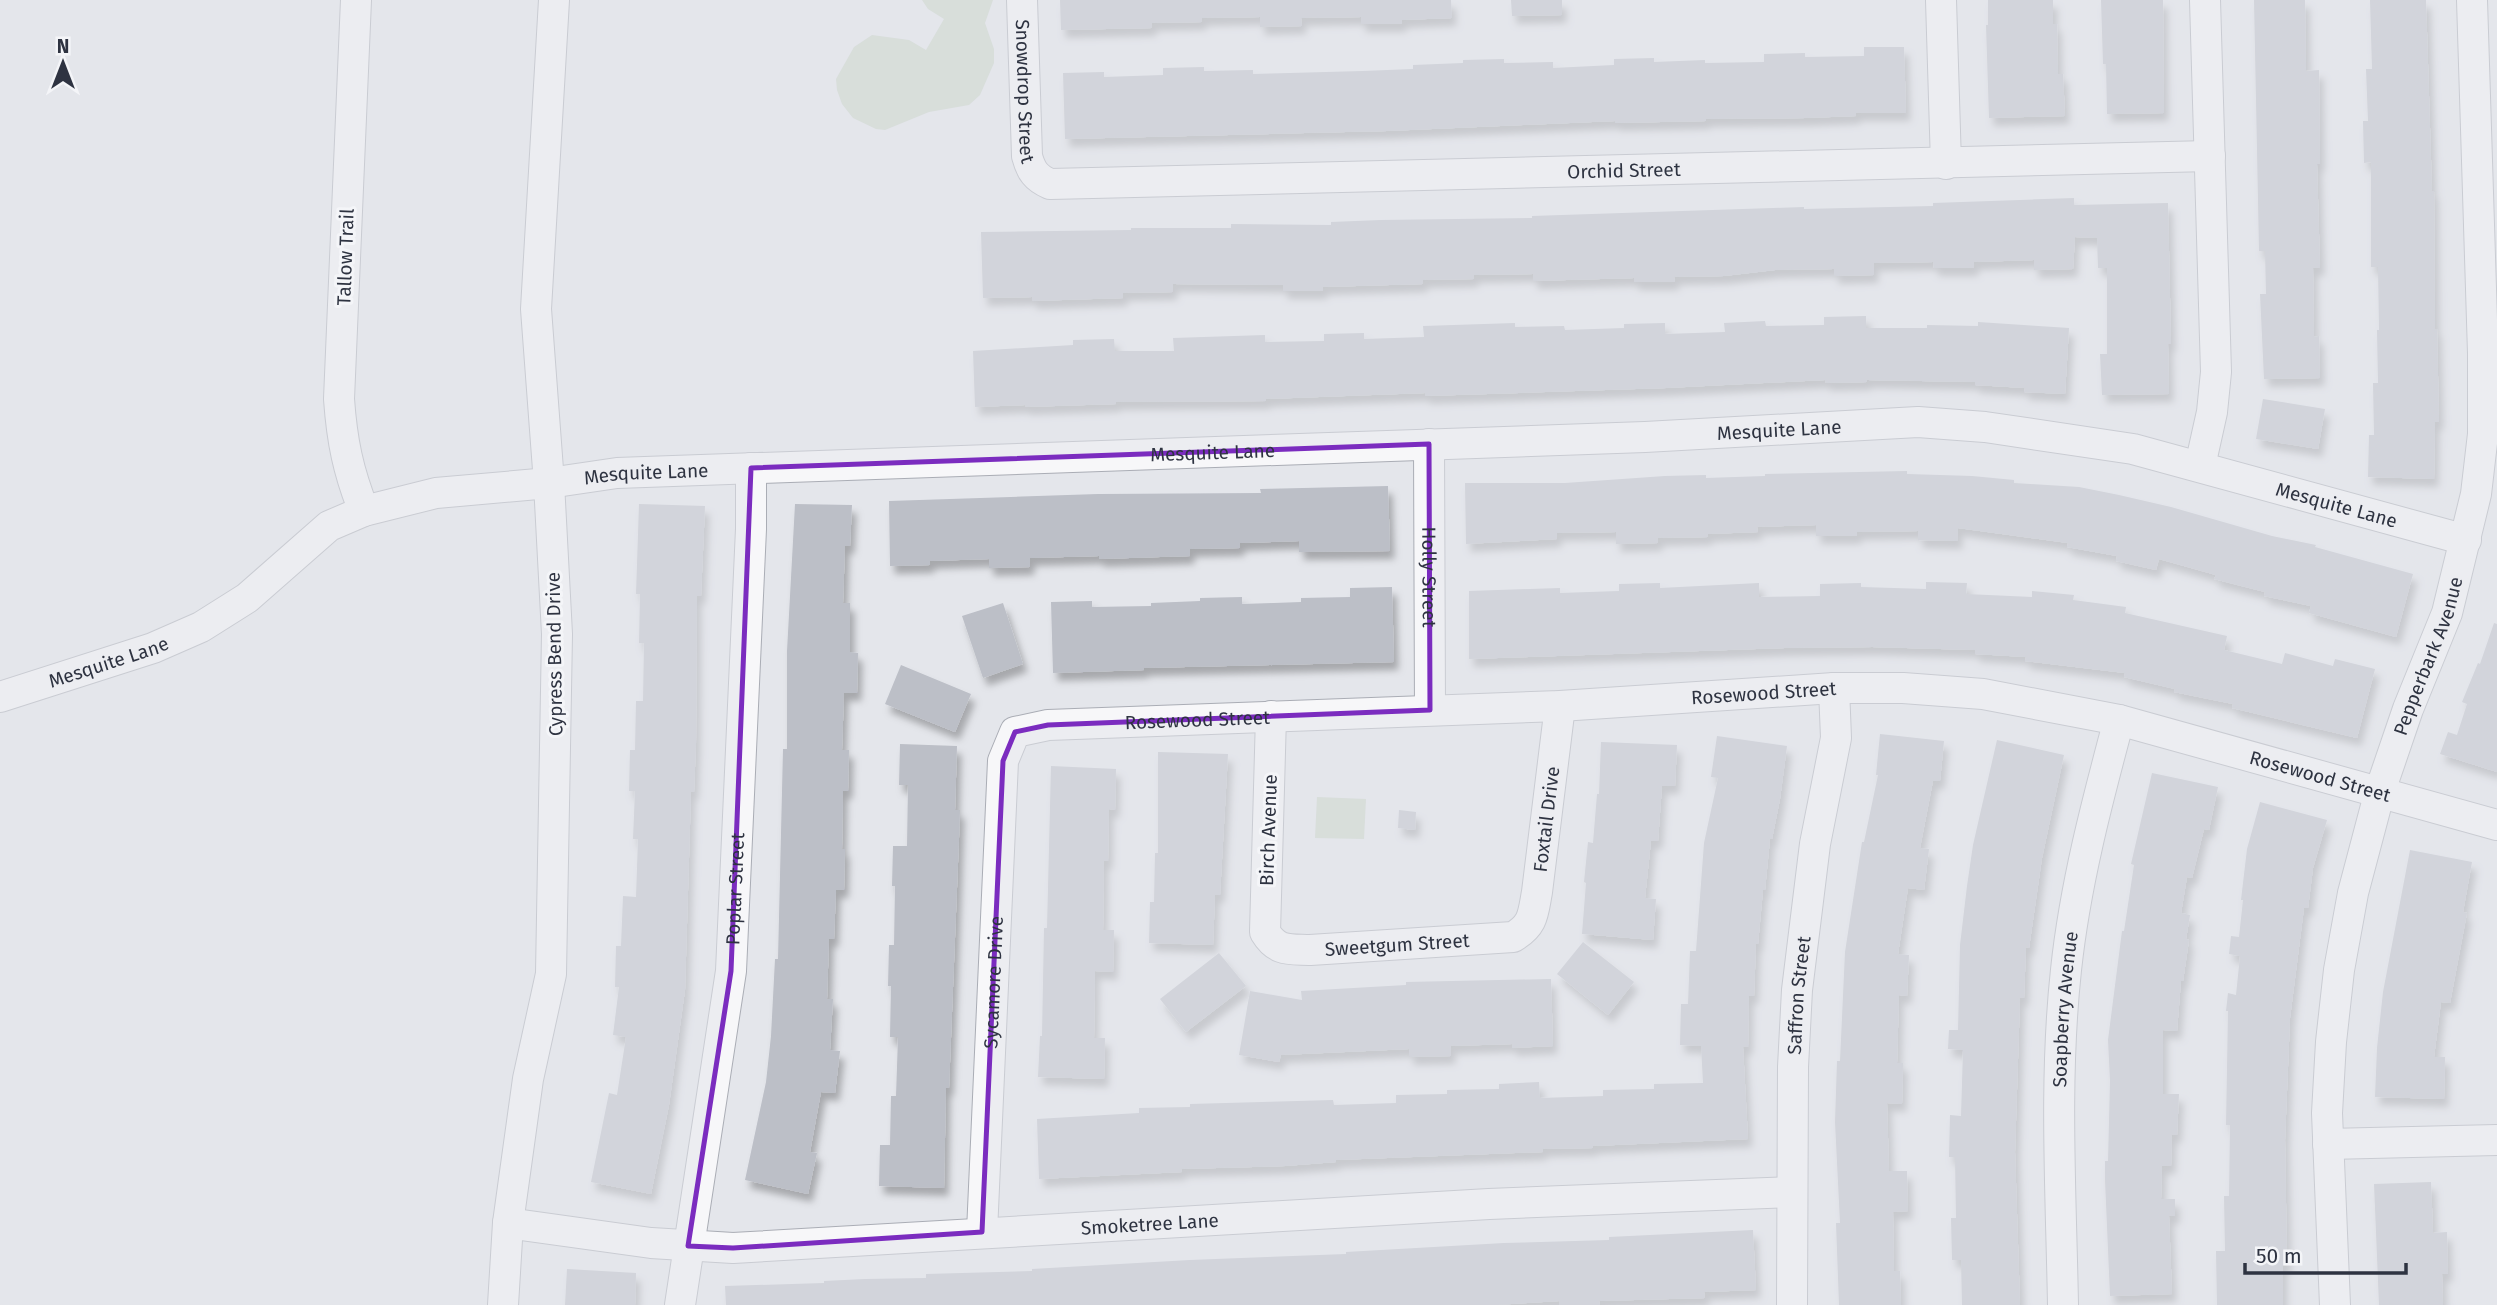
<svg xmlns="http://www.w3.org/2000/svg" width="2497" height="1305" font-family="'Fira Sans',sans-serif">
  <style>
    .green { fill: #c9d4c6 }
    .building { fill: #bcbfc7; filter: url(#shadow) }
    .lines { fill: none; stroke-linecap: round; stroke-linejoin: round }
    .minor-casing { stroke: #aaadb5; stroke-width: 32 }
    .minor { stroke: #f7f7f9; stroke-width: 30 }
    .marked { fill: none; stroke: #7b2cbf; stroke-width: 5; stroke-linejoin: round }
    .labels { text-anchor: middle; stroke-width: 6; stroke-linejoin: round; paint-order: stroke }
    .street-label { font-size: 19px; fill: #2e3341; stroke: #f4f5f8 }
  </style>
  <defs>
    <filter id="shadow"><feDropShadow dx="4.5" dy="8" stdDeviation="3.5" flood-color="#0004"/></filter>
  </defs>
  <rect width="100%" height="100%" fill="#e4e6eb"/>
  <g class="green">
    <polygon points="922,0 993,0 985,23 994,49 994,63 980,95 969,105 929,112 885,130 876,129 853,118 842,104 837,90 836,79 854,47 872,35 909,40 926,50 944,19 928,9"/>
    <polygon points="1317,797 1366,799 1364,839 1315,838"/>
  </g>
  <g class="building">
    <polygon points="1060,0 1451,0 1452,18 1402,20 1402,24 1361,24 1361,17 1301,18 1302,26 1260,27 1260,17 1202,18 1202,22 1152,23 1152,28 1061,30"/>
    <polygon points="1511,0 1562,0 1562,15 1512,16"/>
    <polygon points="1988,0 2053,0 2053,24 2057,24 2058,74 2063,74 2065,116 1989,118 1986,25 1988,25"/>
    <polygon points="2101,0 2163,0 2164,113 2107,114 2106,64 2103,64"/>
    <polygon points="2254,0 2305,0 2306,71 2319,70 2320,164 2317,164 2320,268 2313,268 2314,337 2319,336 2320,378 2264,379 2260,294 2266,294 2265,251 2259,251"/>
    <polygon points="2370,0 2426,0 2432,191 2434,191 2435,329 2437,329 2439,422 2435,422 2434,479 2368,477 2369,435 2374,435 2373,383 2378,383 2377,330 2379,330 2378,267 2371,267 2371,162 2364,163 2363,121 2368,121 2366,69 2372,69"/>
    <polygon points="1864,47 1904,47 1906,113 1856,113 1856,116 1806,118 1706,119 1706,121 1615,123 1615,121 1387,131 1065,139 1063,73 1104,72 1104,77 1163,75 1163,68 1204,67 1204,71 1253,70 1253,74 1363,71 1413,69 1413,65 1463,63 1463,60 1504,59 1504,63 1553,62 1553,68 1614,65 1614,59 1654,58 1654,62 1705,60 1705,63 1764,62 1764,54 1805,53 1805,57 1864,56"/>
    <polygon points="2074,198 2074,205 2168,203 2171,344 2168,344 2169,394 2102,395 2100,354 2107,354 2107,268 2098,268 2097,238 2075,237 2073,269 2034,270 2034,260 1974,262 1974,268 1934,268 1933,262 1874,263 1874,275 1834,276 1834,269 1775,270 1724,276 1674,277 1675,282 1634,282 1634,278 1533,281 1533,274 1474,275 1474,279 1423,280 1423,284 1323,287 1323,291 1283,291 1283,285 1173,284 1173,292 1123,293 1123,298 1032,301 1032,297 983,298 981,232 1131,230 1131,228 1231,228 1231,224 1331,225 1331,222 1381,220 1532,218 1532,216 1804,207 1804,209 1933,206 1933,203"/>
    <polygon points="1866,316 1866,328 1927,328 1927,325 1978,326 1978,322 2069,328 2065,394 2024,392 2025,388 1975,385 1975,382 1867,380 1867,382 1826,383 1825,380 1666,388 1425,396 1425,393 1266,399 1266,401 1116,402 1116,404 1025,407 1025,405 975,407 973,351 1073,345 1073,340 1114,339 1115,351 1174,351 1173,338 1265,335 1265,342 1324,341 1324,334 1364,333 1364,339 1424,337 1423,326 1515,323 1515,327 1564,326 1565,330 1624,328 1624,324 1665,323 1665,334 1725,332 1724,323 1765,321 1766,326 1824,325 1824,317"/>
    <polygon points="2263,399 2325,409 2318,449 2256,439"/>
    <polygon points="1907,471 1907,474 1972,476 2014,480 2014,483 2079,487 2119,495 2171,507 2272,536 2316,545 2315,547 2413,574 2396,637 2309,613 2311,606 2264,596 2265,592 2214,579 2216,575 2159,559 2156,570 2116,561 2117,556 2067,547 2068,543 1958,528 1958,541 1918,540 1918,531 1857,532 1857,536 1816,536 1816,525 1757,527 1758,532 1708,534 1708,537 1658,538 1658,543 1616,544 1616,532 1557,533 1557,539 1466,544 1465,483 1565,483 1665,476 1706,475 1706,478 1765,476 1765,474"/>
    <polygon points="1388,486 1390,551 1299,552 1299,541 1240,543 1240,548 1190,549 1190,556 1099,559 1099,556 1030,558 1030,567 989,568 989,559 930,561 930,565 890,566 889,501 1098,494 1261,493 1260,489"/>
    <polygon points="639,504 705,506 701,596 697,596 696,743 694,792 691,792 685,990 669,1105 651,1194 591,1182 609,1093 617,1095 626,1037 613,1035 619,987 615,987 616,946 621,946 623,896 636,897 638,839 633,839 635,791 629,791 630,750 635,750 636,701 643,701 644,643 639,643 640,594 636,594"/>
    <polygon points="795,504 852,505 850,546 845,546 843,603 850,603 850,652 858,653 857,693 844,693 842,750 849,750 848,791 843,791 842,849 845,849 844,890 836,890 834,939 829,939 827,999 833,999 830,1050 840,1051 835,1093 821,1092 810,1152 817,1153 808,1194 745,1180 766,1082 771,1036 775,959 778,959 783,749 787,749 787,651"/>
    <polygon points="1926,582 1967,583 1966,594 2032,597 2032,591 2074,595 2073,600 2126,607 2125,613 2227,636 2224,650 2282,664 2285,653 2333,666 2335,659 2375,669 2357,738 2232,708 2233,704 2174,692 2175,689 2124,677 2125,673 2025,661 2026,657 1975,654 1975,650 1872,647 1785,648 1469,659 1469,591 1560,588 1560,593 1619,591 1619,584 1660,583 1660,588 1759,583 1759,597 1820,596 1820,584 1861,583 1861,587 1926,589"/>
    <polygon points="1392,587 1394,662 1144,668 1144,670 1053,673 1051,602 1092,601 1092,607 1151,606 1151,603 1200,601 1200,598 1242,597 1242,604 1301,602 1301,598 1350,597 1350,588"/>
    <polygon points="1003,603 1023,664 983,678 962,616"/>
    <polygon points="2494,623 2497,624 2497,772 2440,754 2448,732 2457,735 2467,704 2462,702 2478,663 2480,664"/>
    <polygon points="901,665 971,694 955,732 885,704"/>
    <polygon points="1880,734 1944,741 1940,781 1933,781 1920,848 1929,849 1924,890 1908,888 1898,954 1909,955 1907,996 1899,995 1897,1063 1903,1063 1902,1104 1887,1103 1889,1171 1907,1171 1908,1211 1893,1212 1894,1271 1900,1271 1901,1305 1839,1305 1836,1223 1840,1223 1835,1122 1837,1061 1840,1061 1845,952 1862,842 1864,842 1878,775 1876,775"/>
    <polygon points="1717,736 1787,746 1780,799 1772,839 1770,839 1765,890 1763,890 1758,944 1756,944 1754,996 1749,996 1748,1047 1743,1047 1748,1139 1593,1146 1593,1148 1542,1149 1543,1152 1336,1160 1336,1162 1285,1166 1181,1169 1182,1172 1039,1179 1037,1119 1139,1113 1139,1108 1190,1107 1190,1104 1333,1100 1334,1105 1396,1103 1396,1095 1447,1094 1447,1090 1499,1089 1499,1084 1539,1082 1540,1098 1603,1096 1603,1090 1654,1089 1654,1084 1703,1083 1701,1046 1680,1045 1681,1004 1688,1004 1690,951 1696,951 1704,843 1718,778 1711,777"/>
    <polygon points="1997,740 2064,755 2042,858 2029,948 2026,947 2024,998 2020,998 2015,1152 2020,1305 1962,1305 1961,1260 1952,1260 1951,1218 1956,1218 1955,1157 1949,1157 1950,1115 1961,1116 1963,1050 1948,1049 1949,1030 1958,1030 1960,945 1967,886 1973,845"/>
    <polygon points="1601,742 1677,745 1675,786 1662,786 1658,841 1651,841 1645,898 1656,899 1653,940 1582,934 1586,883 1584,882 1588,842 1593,843 1597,794 1599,794"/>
    <polygon points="900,744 957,746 955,810 960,810 959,838 949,1088 946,1088 944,1188 879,1186 880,1145 890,1145 891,1096 896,1096 898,1037 890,1037 891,986 888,986 889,945 894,945 895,886 892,886 893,846 907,846 908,785 899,785"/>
    <polygon points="1158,752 1228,754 1220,895 1215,895 1213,945 1149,943 1150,902 1154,902 1155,853 1158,853"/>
    <polygon points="1051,766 1116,769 1115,810 1109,809 1108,861 1104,861 1103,930 1114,930 1113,972 1095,971 1094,1038 1105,1038 1104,1079 1038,1077 1040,1036 1042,1036 1044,928 1047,928"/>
    <polygon points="2152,773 2218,787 2209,830 2204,829 2192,878 2187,877 2181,913 2190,915 2186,939 2189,940 2183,981 2181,981 2177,1031 2163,1030 2163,1094 2179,1094 2177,1135 2172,1135 2171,1166 2162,1166 2161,1199 2175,1199 2175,1216 2169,1216 2172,1294 2110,1296 2105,1180 2105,1161 2108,1161 2110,1081 2108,1040 2122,931 2124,931 2134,865 2131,864"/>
    <polygon points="2260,802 2327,820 2313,868 2308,908 2304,908 2290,1018 2285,1140 2287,1265 2283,1265 2283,1305 2217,1305 2216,1251 2225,1251 2224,1196 2229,1196 2230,1125 2226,1125 2228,1011 2226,1011 2228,993 2236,995 2240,956 2229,954 2231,936 2239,937 2243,900 2241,900 2247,849"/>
    <polygon points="1399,810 1416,812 1415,830 1398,828"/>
    <polygon points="2410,850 2472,862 2463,912 2467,913 2450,1003 2441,1002 2434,1057 2445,1057 2444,1099 2375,1097 2377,1048 2383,992"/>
    <polygon points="1583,942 1634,982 1608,1015 1557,974"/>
    <polygon points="1219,953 1246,986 1186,1032 1160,999"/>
    <polygon points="1551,979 1553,1046 1512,1048 1512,1044 1451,1046 1451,1056 1409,1057 1409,1049 1281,1055 1279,1062 1239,1055 1250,991 1302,1000 1301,991 1406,985 1406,982"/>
    <polygon points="2431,1182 2433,1233 2447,1232 2448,1274 2442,1274 2443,1305 2379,1305 2374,1184"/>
    <polygon points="1753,1230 1756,1290 1704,1292 1705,1298 1599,1301 1600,1305 1559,1305 1559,1301 1496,1305 726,1305 725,1286 824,1283 824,1281 865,1279 926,1278 926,1274 1032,1271 1032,1269 1190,1260 1346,1254 1346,1252 1504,1243 1609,1240 1609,1237"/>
    <polygon points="567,1269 636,1273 635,1305 565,1305"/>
  </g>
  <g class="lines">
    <g class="minor-casing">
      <g id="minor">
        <path d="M356 0 339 399C342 441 348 471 364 511"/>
        <path id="s1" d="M1022 0 1027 156C1031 171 1036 178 1050 184L2210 156"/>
        <polyline points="1941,0 1946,164"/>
        <path id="s2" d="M1429 444 1430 710"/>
        <polyline points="2200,466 2212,412 2216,372 2205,0"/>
        <path id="s3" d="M0 697 153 648 201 627 247 598 329 526 364 511 436 493 549 483 617 473 1645 437 1918 422 1985 427 2133 449 2466 540"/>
        <path id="s4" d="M1271 716 1265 932C1277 952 1289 949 1310 950L1513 937C1534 925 1533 913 1537 892L1560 706"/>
        <polyline points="2328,1144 2497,1140"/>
        <path id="s5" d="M508 1223 651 1243 733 1248 1489 1204 1792 1192"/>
        <path id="s6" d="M982 1232 1003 761 1015 732 1048 725 1560 706 1834 688H1903L1983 694 2119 720 2497 825"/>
        <polyline points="503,1305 508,1223 528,1079 551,974 557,634 549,483 536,309 554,0"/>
        <path id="s7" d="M680 1305 731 971 751 529V468"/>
        <path id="s8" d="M1792 1305 1793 1067 1797 990 1815 844 1836 738 1834 688"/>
        <path id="s9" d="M2063 1305C2061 1193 2054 1081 2066 970 2075 885 2097 802 2119 720"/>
        <path id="s10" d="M2335 1305 2327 1113 2331 1042 2339 970 2353 893 2380 791 2408 709 2447 613 2476 494 2483 434V353L2472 0"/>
      </g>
    </g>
    <use href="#minor" class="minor"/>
  </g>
  <path d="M0 0H2497V1305H0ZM1429 444 1430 710 1048 725 1015 732 1003 761 982 1232 733 1248 688 1246 731 971 751 468Z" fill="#e4e6eb" fill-opacity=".55" fill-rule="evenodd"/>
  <path class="marked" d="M1429 444 1430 710 1048 725 1015 732 1003 761 982 1232 733 1248 688 1246 731 971 751 468Z"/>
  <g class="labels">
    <g class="street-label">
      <text dy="7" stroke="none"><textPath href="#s1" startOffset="91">Snowdrop Street</textPath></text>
      <text dy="7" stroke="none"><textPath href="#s1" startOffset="768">Orchid Street</textPath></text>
      <text transform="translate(345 257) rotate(-88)" y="7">Tallow Trail</text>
      <text dy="7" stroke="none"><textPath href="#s3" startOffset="1834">Mesquite Lane</textPath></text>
      <text dy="7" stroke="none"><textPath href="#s3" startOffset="1267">Mesquite Lane</textPath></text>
      <text dy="7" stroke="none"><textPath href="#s3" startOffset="700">Mesquite Lane</textPath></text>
      <text dy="7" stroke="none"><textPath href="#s3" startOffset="2401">Mesquite Lane</textPath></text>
      <text dy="7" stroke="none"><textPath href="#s2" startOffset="133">Holly Street</textPath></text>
      <text transform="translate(554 654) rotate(-91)" y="7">Cypress Bend Drive</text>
      <text dy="7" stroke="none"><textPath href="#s10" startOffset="663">Pepperbark Avenue</textPath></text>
      <text dy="7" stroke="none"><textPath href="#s3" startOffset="114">Mesquite Lane</textPath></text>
      <text dy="7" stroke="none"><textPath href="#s6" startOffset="1253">Rosewood Street</textPath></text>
      <text dy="7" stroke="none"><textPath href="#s6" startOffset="686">Rosewood Street</textPath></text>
      <text dy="7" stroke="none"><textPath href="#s6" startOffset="1820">Rosewood Street</textPath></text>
      <text dy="7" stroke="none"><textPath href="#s4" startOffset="598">Foxtail Drive</textPath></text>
      <text transform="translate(1268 830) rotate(-88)" y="7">Birch Avenue</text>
      <text dy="7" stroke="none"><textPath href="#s7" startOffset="420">Poplar Street</textPath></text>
      <text dy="7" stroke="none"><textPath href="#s4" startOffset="355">Sweetgum Street</textPath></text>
      <text dy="7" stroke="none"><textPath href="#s6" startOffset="250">Sycamore Drive</textPath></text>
      <text dy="7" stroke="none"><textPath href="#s8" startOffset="310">Saffron Street</textPath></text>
      <text dy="7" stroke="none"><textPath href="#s9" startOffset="296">Soapberry Avenue</textPath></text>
      <text dy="7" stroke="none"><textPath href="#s5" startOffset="644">Smoketree Lane</textPath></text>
    </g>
  </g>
  <g transform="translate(63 63)" stroke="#f4f5f8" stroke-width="5" paint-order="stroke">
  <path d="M0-5L12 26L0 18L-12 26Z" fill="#2e3341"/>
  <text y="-10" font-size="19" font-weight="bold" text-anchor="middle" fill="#2e3341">N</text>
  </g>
  <path d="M2245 1263v10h161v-10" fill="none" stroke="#2e3341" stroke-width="3.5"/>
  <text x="2256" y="1263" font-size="21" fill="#2e3341" stroke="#f4f5f8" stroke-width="5" paint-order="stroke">50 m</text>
</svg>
